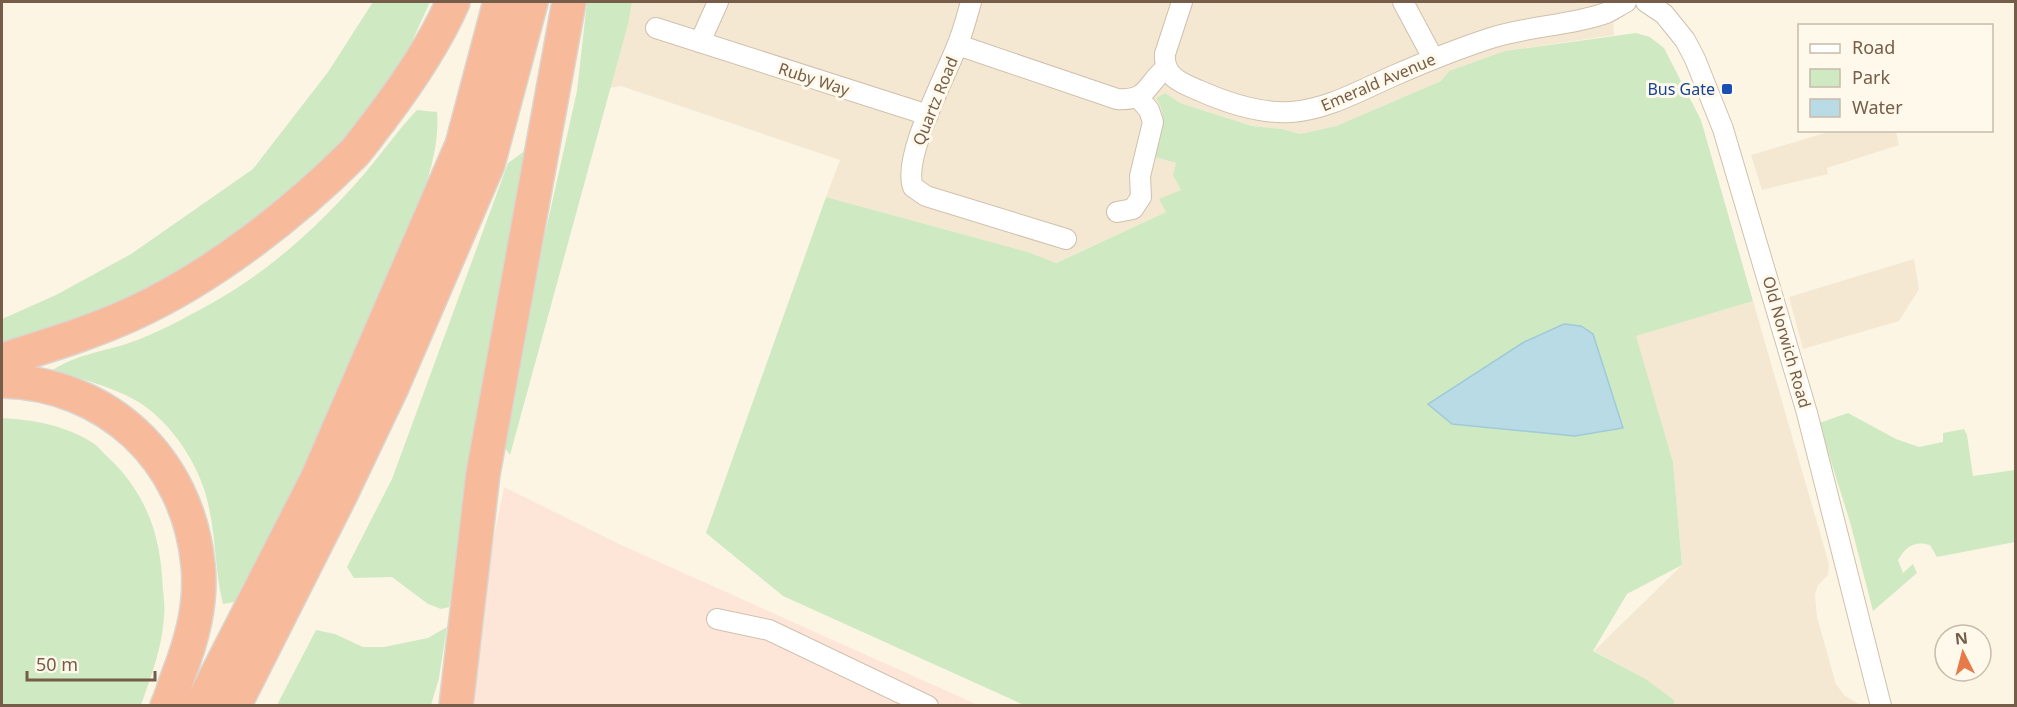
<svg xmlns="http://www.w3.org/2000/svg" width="2017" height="707" font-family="'Noto Sans',sans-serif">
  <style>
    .residential { fill: #f4e8d3 }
    .commercial { fill: #fde6d8 }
    .green { fill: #cfeac3 }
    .water { fill: #b9dbe6; stroke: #9fcad8; stroke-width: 1.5 }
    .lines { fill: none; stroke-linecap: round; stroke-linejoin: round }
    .street-casing { stroke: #d0c0ad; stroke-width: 22 }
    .highway-casing { stroke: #dbd5d0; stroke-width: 36 }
    .street { stroke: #fff; stroke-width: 20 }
    .highway { stroke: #f7bb9b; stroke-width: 33 }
    .transit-dot { fill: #1a4fb4; stroke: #fff9eb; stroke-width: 2 }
    .labels { text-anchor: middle; stroke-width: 6; stroke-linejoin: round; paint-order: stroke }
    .street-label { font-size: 16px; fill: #755d49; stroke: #fff9eb }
    .transit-label { font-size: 16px; fill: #164399; stroke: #fff9eb; text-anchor: end }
  </style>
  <rect width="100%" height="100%" fill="#fcf5e4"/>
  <g class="residential">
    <polygon points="632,2 1612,2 1614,35 1505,51 1441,81 1336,126 1300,134 1283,129 1252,126 1180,103 1160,103 1163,110 1162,133 1156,157 1176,163 1181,190 1166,212 1055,263 1028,252 826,197 840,160 621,86 610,88"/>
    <polygon points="1835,130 1896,131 1899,145 1827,168 1828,174 1762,190 1751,155"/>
    <polygon points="1914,259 1919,289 1899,321 1803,349 1789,297"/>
    <polygon points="1753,301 1829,564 1828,575 1818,585 1815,595 1817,617 1836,684 1844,695 1860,705 1674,705 1674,700 1646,679 1594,651 1682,565 1673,462 1635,336"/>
  </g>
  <polygon class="commercial" points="504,487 619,544 978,705 460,706"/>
  <g class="green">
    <polygon points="373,2 430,2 391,87 340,146 278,208 149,303 2,349 2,319 56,295 131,254 253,169 328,72"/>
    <polygon points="587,2 632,2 628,24 510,455 499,440 577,91"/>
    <path d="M1636 33 1650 37 1664 48 1701 120 1753 301 1636 336 1673 462 1682 565 1627 594 1593 651 1646 679 1674 700V705H1024L783 596 706 533 826 197 1028 252 1056 263 1166 212 1159 199 1181 190 1173 175 1176 163 1155 157C1160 139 1169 115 1156 98L1165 93 1180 103 1252 126 1283 129 1300 134 1336 126 1441 81 1449 71 1505 51Z"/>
    <path d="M417 110 437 112C441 155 418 208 403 248 356 369 297 484 241 601L223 604C215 572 216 540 209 508 202 468 171 420 135 400 110 386 81 379 53 370 75 355 101 352 126 344 156 334 185 318 212 303 270 271 322 223 365 173 383 152 398 130 417 110Z"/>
    <polygon points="526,150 449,607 441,609 428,604 392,577 354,578 347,567 392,479 508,163"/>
    <path d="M1848 413 1896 439 1919 447 1943 442V433L1964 429 1967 435 1973 476 2015 470V542L1937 557 1930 545C1915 540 1905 547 1898 560L1903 573 1913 564 1917 573 1873 611 1850 522 1819 423Z"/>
    <path d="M2 418C34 420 65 425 93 443 100 448 106 456 113 462 149 499 161 539 163 590 164 599 165 609 164 617 162 648 151 677 141 705H2Z"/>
    <polygon points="447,627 439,678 431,705 277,705 316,630 335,634 363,647 384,647 428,638"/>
  </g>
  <polygon class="water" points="1564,324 1581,326 1593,334 1623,428 1575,436 1452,424 1428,404 1524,342"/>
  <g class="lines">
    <g class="street-casing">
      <g id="street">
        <path d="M971 2C967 16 963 32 957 46 945 77 902 158 913 187L926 196 1066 239"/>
        <path d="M1182 2 1165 54C1163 76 1181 83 1198 90 1227 103 1259 114 1291 112 1328 109 1359 91 1393 76 1425 62 1457 49 1491 38 1528 26 1569 26 1606 13 1613 10 1620 5 1626 2"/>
        <polyline points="1403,2 1433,58"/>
        <polyline points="1646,2 1664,14 1685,40 1695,59 1723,129 1807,413 1881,706"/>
        <polyline points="656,28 928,115"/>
        <polyline points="700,42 718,2"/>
        <path d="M958 45 1117 99C1149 101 1145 85 1166 68"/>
        <polyline points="1117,212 1133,209 1141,197 1140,176 1153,122 1149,110 1138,97"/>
        <polyline points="717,619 769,630 928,706"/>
      </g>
    </g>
    <g class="highway-casing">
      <g id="highway">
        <path d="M2 360C46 346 91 333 134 313 212 277 293 214 354 153 363 143 371 131 379 121 408 83 434 45 453 2"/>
        <path d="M2 381C107 383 188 459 198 565 202 603 192 640 178 676 174 686 172 696 167 706"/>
        <polyline points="201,706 317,479 462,145 500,2"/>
        <polyline points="234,706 341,494 392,387 488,164 531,2"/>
        <polyline points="456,706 483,474 569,2"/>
      </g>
    </g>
    <use href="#street" class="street"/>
    <use href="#highway" class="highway"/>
  </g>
  <rect class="transit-dot" x="1721" y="83" width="12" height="12" rx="3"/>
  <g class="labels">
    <g class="street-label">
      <text transform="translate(814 79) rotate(18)" y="6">Ruby Way</text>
      <text transform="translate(1378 82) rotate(-23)" y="6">Emerald Avenue</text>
      <text transform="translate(935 101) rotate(-68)" y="6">Quartz Road</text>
      <text transform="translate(1787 342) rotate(74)" y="6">Old Norwich Road</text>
    </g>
    <g class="transit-label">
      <text x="1715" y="95">Bus Gate</text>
    </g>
  </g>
  <rect width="2017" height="707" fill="none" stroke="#755d49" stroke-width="6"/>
  <rect x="1798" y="24" width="195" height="108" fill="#fff9eb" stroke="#c8bbaa" stroke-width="1.5"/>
  <rect x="1810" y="44" width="30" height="9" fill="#ffffff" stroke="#c8bbaa" stroke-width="1.5"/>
  <text x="1852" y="54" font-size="18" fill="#755d49">Road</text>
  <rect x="1810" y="69" width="30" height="18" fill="#cfeac3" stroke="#c8bbaa" stroke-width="1.5"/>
  <text x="1852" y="84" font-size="18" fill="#755d49">Park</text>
  <rect x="1810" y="99" width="30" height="18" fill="#b9dbe6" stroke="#c8bbaa" stroke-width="1.5"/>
  <text x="1852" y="114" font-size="18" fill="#755d49">Water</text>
  <g transform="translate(1963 653) rotate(354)"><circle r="28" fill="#fff9eb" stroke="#c8bbaa" stroke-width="1.5"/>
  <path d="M0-4.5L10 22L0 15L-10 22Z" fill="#e77a49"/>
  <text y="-9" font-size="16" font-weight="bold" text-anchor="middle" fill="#755d49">N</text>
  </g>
  <path d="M27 671v9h128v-9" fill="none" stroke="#755d49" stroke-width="3"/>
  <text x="36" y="671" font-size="18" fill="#755d49" stroke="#fff9eb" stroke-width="4.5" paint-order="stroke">50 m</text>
</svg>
